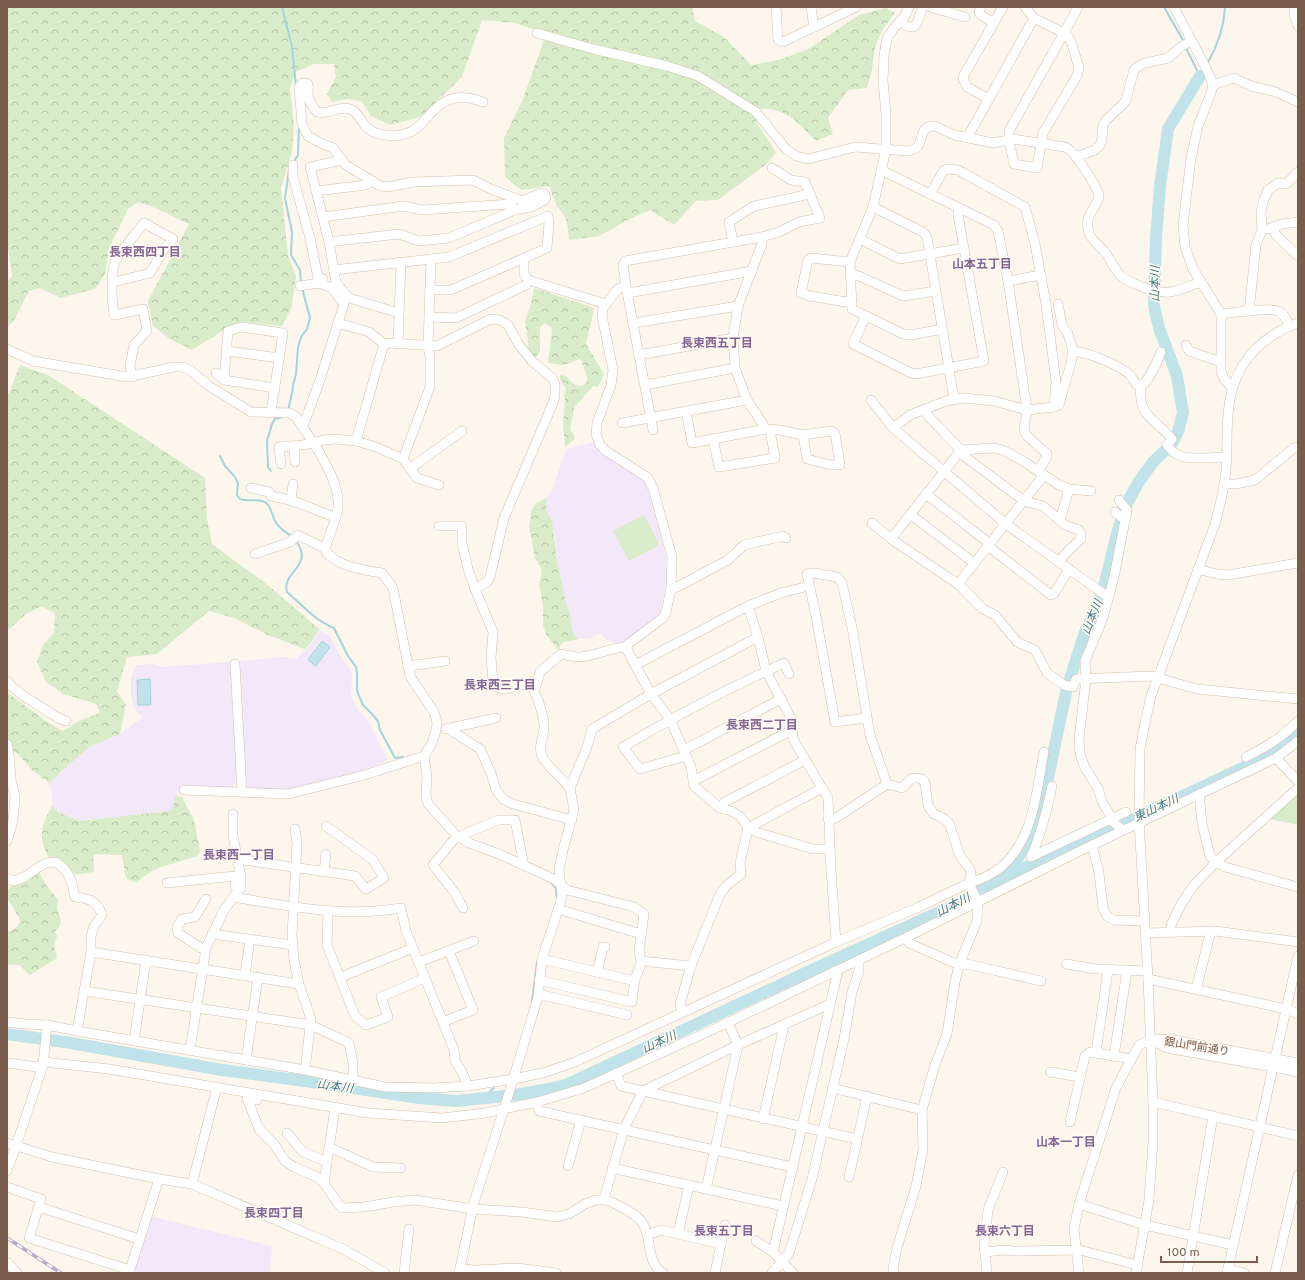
<svg xmlns="http://www.w3.org/2000/svg" width="1305" height="1280" font-family="Overpass,'Noto Sans JP',sans-serif">
  <style>
    .education { fill: #f3e8fa }
    .forest { fill: url(#forest-crowns) }
    .green { fill: #d8ecc9 }
    .water { fill: #bfe3e8; stroke: #a5d3da }
    .lines { fill: none; stroke-linecap: round; stroke-linejoin: round }
    .stream { stroke: #a5d3da; stroke-width: 2 }
    .river { stroke: #bfe3e8; stroke-width: 12 }
    .minor-casing { stroke: #d1beb0; stroke-width: 10 }
    .minor { stroke: #fff; stroke-width: 9 }
    .rail-casing { stroke: #b9a8c9; stroke-width: 3.5 }
    .rail { stroke: #fffaf3; stroke-width: 2; stroke-dasharray: 6; stroke-linecap: butt }
    .labels { text-anchor: middle; stroke-width: 3; stroke-linejoin: round; paint-order: stroke }
    .street-label { font-size: 11px; fill: #7a5c4d; stroke: #fffaf3 }
    .neighbourhood-label { font-size: 12px; font-weight: bold; fill: #846695; stroke: #fffaf3 }
    .water-label { font-size: 12px; font-style: italic; fill: #437c86; stroke: #fffaf3 }
  </style>
  <defs>
    <pattern id="forest-crowns" width="20" height="18" patternUnits="userSpaceOnUse"><rect width="20" height="18" fill="#d8ecc9"/><path d="M2 6a3 3 0 1 1 6 0M12 15a3 3 0 1 1 6 0" fill="none" stroke="#b4c2a5"/></pattern>
  </defs>
  <rect width="100%" height="100%" fill="#fdf6ec"/>
  <g class="education">
    <polygon points="593,442 600,452 643,480 649,487 653,500 666,557 666,588 659,614 655,619 622,644 614,643 606,639 600,633 591,638 579,639 576,637 572,630 570,613 566,603 557,561 555,537 546,510 547,498 555,485 556,479 566,449"/>
    <polygon points="319,629 329,635 339,654 351,670 352,676 351,696 358,710 368,720 388,760 354,774 288,792 251,789 248,786 247,779 241,732 237,669 240,669 240,661 284,657 296,659 311,644"/>
    <polygon points="230,662 230,670 233,670 237,777 234,786 230,790 182,788 175,796 173,808 170,811 80,821 58,812 52,806 52,794 49,783 89,747 120,734 143,717 134,709 131,694 131,677 136,665 154,664 161,667"/>
    <polygon points="150,1216 272,1246 270,1271 287,1273 132,1273"/>
  </g>
  <g class="forest">
    <path d="M7 7H692L695 21 724 37 751 65 779 60 808 49 859 15 886 8 895 13C887 23 878 35 875 48 872 62 873 76 866 88L848 90 828 118 833 134 816 141C799 124 786 107 760 109L756 122 776 153 765 165 718 200 696 201 674 225 650 210 626 221 599 236 569 240 567 221 556 204 549 186 521 190 505 177 504 138 523 99 546 34 516 23 482 20 462 77 420 117 390 125 371 116 361 101 347 99 332 102 327 94 336 77 334 64H314L295 72 290 89 294 125 292 152 281 188 288 256 296 277 291 309 282 326 241 322 227 328 192 350 170 339 153 326 148 301 189 224 155 208 138 202 128 209 109 248 105 274 95 289 60 298 40 288 29 291 13 322 7 327V282L12 276 7 239Z"/>
    <path d="M534 288 589 306 594 309 586 344 604 374 602 380 598 387 593 386 574 408 570 430 574 434 575 439 565 447 563 426 565 400 564 395 566 389 563 383 560 380V375L563 374C571 381 580 394 588 379L581 360 578 359C569 366 559 365 548 363L552 329 545 323 540 327V351L535 359 529 350 525 321 531 304Z"/>
    <polygon points="20,365 48,375 205,478 207,519 212,544 269,586 319,629 310,644 305,649 270,636 234,618 209,611 157,654 127,657 117,691 126,705 120,734 89,747 49,783 32,770 18,754 12,751 7,736 7,692 47,722 63,731 78,721 100,713 96,704 63,694 46,682 37,662 43,645 54,633 55,614 42,606 26,614 7,631 7,398"/>
    <polygon points="547,498 546,510 552,521 557,561 566,603 570,613 572,630 576,637 579,639 572,641 563,642 560,645 560,648 558,650 546,634 543,625 543,604 539,585 542,570 535,558 529,527 531,511 536,503"/>
    <path d="M175 796 182 797 194 820 200 851 197 856C177 863 152 866 137 883L127 879 125 874 122 855 93 854 94 872 72 875C66 863 65 859 50 859 37 838 41 826 52 806L58 812 80 821 170 811 173 808Z"/>
    <path d="M38 871 47 886 58 900 57 908 61 921 60 925 55 932 57 936 54 946 57 958 30 975 19 965H7V932C14 930 18 927 20 920L7 897V891L13 885Z"/>
  </g>
  <g class="green">
    <polygon points="644,515 658,542 658,546 629,561 613,531"/>
    <polygon points="1298,793 1298,825 1269,819"/>
  </g>
  <g class="water">
    <polygon points="322,641 330,647 316,666 308,660"/>
    <polygon points="150,679 151,705 138,705 137,680"/>
  </g>
  <g class="lines">
    <g class="stream">
      <polyline points="282,7 292,47 296,86"/>
      <polyline points="1164,7 1184,42"/>
      <polyline points="1185,46 1200,76"/>
      <path d="M1207 64C1217 47 1224 27 1225 7"/>
      <polyline points="293,163 298,155 299,125"/>
      <polyline points="289,170 285,198 292,232 291,255 300,270 301,284"/>
      <polyline points="288,411 292,393 293,385 296,374 298,347 301,337 307,329 310,318 302,288"/>
      <path d="M220 456 225 466 235 477 238 483 237 495 240 499C249 502 254 499 262 501 272 503 271 517 277 524 280 529 286 532 291 536"/>
      <polyline points="271,471 268,467 267,441 272,424 275,419 282,417"/>
      <path d="M296 541C315 566 281 572 287 592 302 605 316 621 334 628L348 656 356 667 357 673V690L359 696 363 705 372 714 378 721 380 730 395 758 403 757"/>
      <polyline points="551,882 556,889 557,900"/>
      <polyline points="532,1001 537,963 547,931"/>
      <polyline points="488,1098 490,1091 494,1088"/>
    </g>
    <g class="river">
      <polyline points="1009,874 1039,820 1067,688 1085,632 1096,609 1103,591 1118,530 1127,503 1138,483 1153,462 1171,445 1178,432 1183,413 1177,376 1159,328 1154,306 1156,238 1160,186 1168,129 1200,76"/>
      <polyline points="7,1034 71,1043 222,1070 327,1084 419,1098 456,1101 515,1095 554,1088 568,1084 814,969 955,905 1009,874 1070,849 1268,756 1298,732"/>
    </g>
    <g class="minor-casing">
      <g id="minor">
        <polyline points="776,7 778,40 783,42 856,7"/>
        <polyline points="811,7 814,27"/>
        <polyline points="909,7 905,16 894,28 887,38 884,55 883,80 886,115 886,149 873,207 850,262 852,309 903,334 911,335 942,329"/>
        <polyline points="930,7 965,17"/>
        <polyline points="981,7 979,12 981,15 994,23"/>
        <polyline points="1174,7 1208,72 1213,85 1211,93 1198,126 1191,158 1183,225 1185,247 1193,269 1221,314 1221,371 1224,379 1232,388"/>
        <polyline points="1294,7 1295,18 1298,26"/>
        <polyline points="1034,18 1064,33 1071,41 1079,68 1077,76 1043,133 1037,168 1014,164 1009,140 1009,131 1064,33 1078,7"/>
        <path d="M900 21C917 35 918 22 922 7"/>
        <path d="M537 33 593 49 667 66 698 76 756 112 786 149 796 156 808 159 855 147 908 151C922 149 919 141 924 130L928 127 935 126 954 135 993 143 1013 139 1065 147C1065 147 1070 150 1070 150 1076 155 1099 189 1099 196 1097 210 1083 213 1089 233 1092 241 1099 245 1104 251 1110 258 1113 267 1119 274 1128 283 1157 294 1170 292 1180 291 1191 285 1201 282"/>
        <polyline points="1213,85 1234,78 1251,86 1273,91 1298,102"/>
        <polyline points="989,99 967,87 963,79 964,75 1003,7"/>
        <polyline points="967,138 1034,18 1025,7"/>
        <polyline points="1076,157 1095,150 1100,145 1102,139 1103,125 1106,120 1123,104 1126,100 1134,70 1139,66 1145,63 1168,58 1182,46 1192,41"/>
        <polyline points="342,160 310,167 329,242 336,283 349,298 399,313"/>
        <polyline points="293,165 293,177 310,238 318,278 323,279"/>
        <polyline points="881,170 994,225 998,231 1008,281 1027,410 1024,429 1026,435 1047,454 1047,457 1038,471"/>
        <polyline points="316,191 366,185 373,181"/>
        <polyline points="930,194 944,170 947,169 958,170 1025,207 1035,244 1046,304 1056,382 1054,407"/>
        <polyline points="873,207 923,232 927,237 954,399"/>
        <polyline points="323,217 404,206 422,210 511,204 515,210"/>
        <polyline points="1272,228 1277,236 1298,256"/>
        <polyline points="1268,229 1282,224 1298,222"/>
        <polyline points="762,237 762,244 738,306 733,338 735,368 747,400 766,429 780,430 803,435 831,431 835,433 840,465 831,465 807,459 803,435"/>
        <polyline points="860,239 900,259 964,248"/>
        <path d="M329 242 399 234 419 241 449 238 515 210 531 207 545 200 546 198 545 194 542 193 522 201 491 189 473 180 413 182 388 187 380 186 346 165 333 148 323 144 308 136 302 124 299 87 303 83 308 84C309 88 308 90 308 94 308 101 313 107 317 112 320 112 323 113 326 112 333 111 343 106 350 109 358 112 361 121 366 127 374 135 391 137 401 135 421 130 422 121 435 109 450 95 465 95 483 102"/>
        <polyline points="733,242 729,222 754,206 810,194"/>
        <polyline points="524,258 524,274 528,280 606,304"/>
        <polyline points="850,262 811,258 808,260 801,293 810,296 852,303"/>
        <polyline points="334,270 449,257 548,216 549,223 547,248 451,290 430,290"/>
        <polyline points="851,274 859,276 903,296 936,291"/>
        <path d="M112 281H118L150 273 164 249 173 239 144 223C135 235 123 247 116 260 110 270 112 303 114 315L143 309 147 331 134 345 130 366 132 377"/>
        <polyline points="1008,281 1041,275"/>
        <polyline points="300,286 319,283"/>
        <polyline points="626,286 618,289 603,308 602,316 613,370 611,385 597,423 596,434 600,445 606,451 647,477 653,488 672,557 671,589 666,612 663,618 628,644 627,650 651,694 670,719 691,767 694,786 720,808 731,811 741,817 748,828 756,832 813,849 830,849"/>
        <polyline points="628,293 752,271"/>
        <polyline points="1249,311 1256,245 1262,230 1261,212 1263,202 1268,190 1278,183 1286,184 1298,172"/>
        <path d="M1221 314C1233 313 1268 307 1278 311 1285 314 1287 321 1289 326"/>
        <polyline points="866,316 853,344 911,373 916,374 984,361 958,215 959,208"/>
        <polyline points="429,317 456,318 526,285 528,280"/>
        <polyline points="338,323 369,332 384,344"/>
        <polyline points="634,323 738,306"/>
        <polyline points="398,344 401,262"/>
        <polyline points="1186,345 1189,351 1221,362"/>
        <path d="M7 349 33 361 127 377 174 367H183L190 370 209 386 251 412 290 413 296 417C311 439 341 480 338 508 337 517 329 536 326 546V552C339 567 363 570 382 573L393 588 410 676 434 712 437 722 436 731 431 745 424 756 427 776 426 795 428 804 457 836 469 843 499 854 554 879 567 890 634 907 644 914 639 950 641 961 691 966"/>
        <polyline points="227,351 279,358"/>
        <path d="M1073 351C1089 353 1118 364 1130 375 1132 378 1135 382 1137 385H1143C1152 375 1156 364 1161 352"/>
        <polyline points="639,355 733,338"/>
        <polyline points="216,373 224,380 275,388"/>
        <polyline points="224,380 228,331 241,327 283,333 271,412"/>
        <polyline points="645,385 735,368"/>
        <path d="M1141 385C1137 417 1155 418 1172 439L1167 445C1170 448 1172 452 1176 454 1188 461 1212 457 1226 457"/>
        <polyline points="871,400 893,428 1006,524 1108,597"/>
        <polyline points="923,410 929,417 961,450 995,448 1005,451 1023,461 1059,485 1069,489 1091,491"/>
        <polyline points="686,411 692,443 766,429"/>
        <polyline points="622,423 747,400"/>
        <polyline points="302,426 305,421 319,383 344,304 332,288 319,283 318,278"/>
        <polyline points="893,428 910,415 946,401 963,398 994,401 1027,410 1054,407 1059,405 1071,363 1073,351 1068,334 1062,325 1058,304"/>
        <polyline points="653,430 626,286 623,265 625,261 762,237 779,232 799,222 820,218 805,182 791,180 772,168"/>
        <polyline points="713,439 719,467 775,458 770,430"/>
        <polyline points="356,441 384,344 389,343 437,346 491,319 500,320 508,325 519,345 532,361 552,378 555,384 555,395 553,403 504,518 490,577 487,582 475,589"/>
        <polyline points="294,446 295,462"/>
        <polyline points="959,452 1024,501 1043,506 1065,525 1079,530 1081,533 1081,539 1070,549 1059,561"/>
        <polyline points="403,459 430,387 430,357 428,346 431,259"/>
        <polyline points="281,464 279,447 303,445 325,440 335,439 356,441 376,447 403,459 417,478 439,485"/>
        <polyline points="411,468 462,431"/>
        <polyline points="1224,484 1236,484 1255,480 1294,448 1298,447"/>
        <path d="M251 488 269 492 271 496C295 499 313 510 335 517"/>
        <polyline points="926,494 990,544"/>
        <polyline points="291,499 293,484"/>
        <polyline points="1119,500 1127,510 1114,577 1103,618 1085,661 1086,679 1079,738 1080,754 1085,768 1098,788 1102,802 1110,815 1112,821 1123,830"/>
        <polyline points="1115,512 1125,520"/>
        <polyline points="910,514 974,563"/>
        <polyline points="1060,520 1069,489"/>
        <polyline points="872,523 891,539 958,584 983,609 995,615 1017,642 1035,650 1047,673 1064,685 1073,687 1076,679 1151,676 1197,689 1298,699"/>
        <path d="M439 526H462V543L468 569 475 589 493 632 491 658 493 682 497 687C499 688 503 689 505 689 514 688 520 682 529 686 537 690 545 720 544 729 543 738 538 747 542 756 544 763 564 781 570 788"/>
        <polyline points="891,539 961,450"/>
        <polyline points="988,546 1051,595 1054,594 1069,569"/>
        <polyline points="255,554 290,542 298,535 326,549"/>
        <polyline points="1198,569 1216,574 1228,575 1298,563"/>
        <polyline points="958,584 1044,475"/>
        <polyline points="671,589 679,586 728,560 744,545 783,536 786,538"/>
        <polyline points="748,606 758,637 766,671 792,720 792,730 794,741 828,798 831,870 836,942"/>
        <polyline points="235,664 242,792"/>
        <polyline points="635,665 748,606 781,593 809,586"/>
        <polyline points="408,666 445,661"/>
        <path d="M7 681C18 695 33 701 47 711 54 715 58 719 66 721"/>
        <path d="M534 689 536 686 540 672 561 654C567 655 574 657 580 657 596 656 611 647 627 647"/>
        <polyline points="867,718 835,722 816,616 807,574 814,573 837,577 842,583 852,627 870,735 887,784"/>
        <polyline points="449,728 455,733 480,749 491,773 496,790 503,799 513,804 572,820"/>
        <polyline points="446,729 496,718"/>
        <polyline points="7,744 9,754 11,779 15,797 13,821 7,841"/>
        <polyline points="684,750 781,699"/>
        <path d="M686 756 640 769 623 747C675 716 729 688 784 663L789 674"/>
        <path d="M1246 757C1268 746 1281 738 1298 721"/>
        <polyline points="1276,758 1298,781"/>
        <polyline points="693,780 697,779 792,730"/>
        <path d="M1052 786C1047 810 1041 834 1031 857L1126 812"/>
        <polyline points="184,790 288,794 361,776 424,756"/>
        <polyline points="1199,794 1202,823 1210,856 1216,862 1225,867 1298,887"/>
        <polyline points="720,808 725,802 805,760"/>
        <polyline points="828,819 836,818 887,784 902,788 912,778 918,778 922,779 925,783 928,806 934,814 943,818 949,823 960,856 970,869 971,873 969,883 978,902 977,921 959,965 955,982 947,1034 935,1065 922,1110 923,1149 916,1186 897,1248 893,1268 894,1273"/>
        <polyline points="295,829 297,843 292,935 294,960 299,984 311,1019 305,1070"/>
        <polyline points="457,836 433,865 455,893 463,908"/>
        <polyline points="460,838 464,834 498,820 515,820 523,861 522,864"/>
        <polyline points="1092,845 1099,873 1103,908 1107,916 1114,920 1145,921"/>
        <polyline points="237,859 355,876 366,889 384,878 373,860 326,826"/>
        <polyline points="324,872 326,854"/>
        <path d="M7 878C18 887 33 869 44 864 47 862 52 862 56 862 70 872 72 881 75 897 89 898 97 901 102 915L94 926 91 936V952L77 1031"/>
        <polyline points="167,883 234,876 236,879 235,886"/>
        <path d="M233 897C288 906 345 918 401 908L406 931 454 1050 455 1061 462 1072 468 1086"/>
        <polyline points="558,909 641,934"/>
        <polyline points="328,911 327,945 355,1016 366,1025 388,1017 381,997 425,978"/>
        <polyline points="1171,932 1171,925 1180,906 1194,885 1216,862 1298,788"/>
        <polyline points="1146,933 1216,931 1298,942"/>
        <polyline points="212,934 293,945"/>
        <polyline points="907,937 909,943 959,965 967,964 1041,981"/>
        <polyline points="205,949 201,948 178,933 177,927 182,919 195,917 206,899"/>
        <polyline points="91,952 299,984"/>
        <polyline points="542,959 635,981"/>
        <polyline points="419,962 474,941"/>
        <polyline points="1066,964 1096,969 1148,971"/>
        <polyline points="597,972 603,947 605,947"/>
        <polyline points="245,975 250,939"/>
        <polyline points="341,977 413,948"/>
        <polyline points="1148,979 1286,1009 1298,1014"/>
        <polyline points="539,980 628,1001"/>
        <polyline points="1196,989 1211,931"/>
        <polyline points="84,991 311,1025 349,1043 353,1063 353,1080"/>
        <polyline points="538,994 627,1015"/>
        <polyline points="632,1002 635,979 642,961"/>
        <polyline points="681,1009 680,1004 691,966 720,894 726,886 741,874 740,863 748,828 822,788"/>
        <path d="M7 1022 25 1024 47 1025 77 1031 305 1070 385 1087 435 1088 468 1086 513 1079 543 1073 575 1062 836 942 919 907 969 883C980 880 991 875 1000 868 1034 840 1036 793 1044 752"/>
        <polyline points="443,1022 473,1010 449,951"/>
        <polyline points="134,1041 146,960"/>
        <polyline points="1153,1041 1167,1048 1273,1067 1298,1072"/>
        <polyline points="190,1050 206,948 224,910 241,887 241,877 233,836 233,814"/>
        <polyline points="1096,1053 1108,970"/>
        <polyline points="1114,1056 1127,970"/>
        <polyline points="246,1060 258,977"/>
        <polyline points="43,1062 109,1069 368,1113 442,1118 485,1113 537,1102 584,1088 712,1030 907,937 1086,848 1276,758 1298,741"/>
        <polyline points="7,1063 37,1067 43,1065"/>
        <polyline points="1050,1072 1080,1077"/>
        <polyline points="616,1073 621,1086 857,1139"/>
        <polyline points="832,1088 922,1110"/>
        <path d="M257 1100 247 1098 259 1129 275 1145 285 1161 294 1167 317 1177 324 1183 339 1205 342 1208 365 1207 393 1202 415 1200 473 1209 522 1212 557 1217 569 1214 585 1204 596 1200H607C619 1206 634 1212 642 1222 653 1238 645 1262 663 1273"/>
        <polyline points="537,1102 539,1111 792,1167"/>
        <polyline points="1153,1102 1298,1136"/>
        <polyline points="763,1119 783,1030 782,1026"/>
        <polyline points="1070,1122 1085,1056 1090,1052 1131,1059"/>
        <polyline points="287,1133 303,1152 327,1162"/>
        <polyline points="7,1143 52,1157 159,1179 192,1184 343,1249 385,1273"/>
        <polyline points="329,1147 373,1167 401,1168"/>
        <polyline points="568,1166 581,1120"/>
        <polyline points="612,1168 783,1206"/>
        <polyline points="7,1171 16,1146 43,1065 47,1025"/>
        <polyline points="849,1177 867,1096"/>
        <polyline points="324,1183 335,1108"/>
        <polyline points="192,1184 217,1087"/>
        <polyline points="7,1187 41,1199 29,1238 130,1270"/>
        <polyline points="706,1189 738,1045 728,1022"/>
        <polyline points="604,1199 624,1129 643,1091 738,1045 830,1004"/>
        <polyline points="1079,1204 1145,1225 1233,1245"/>
        <polyline points="39,1207 139,1239"/>
        <polyline points="678,1234 689,1185"/>
        <polyline points="647,1235 661,1230 721,1244"/>
        <polyline points="756,1241 773,1252 793,1273"/>
        <polyline points="773,1252 837,975 835,971"/>
        <polyline points="985,1252 1003,1250 1015,1251 1080,1250 1137,1265"/>
        <polyline points="7,1262 17,1273"/>
        <polyline points="460,1269 476,1270 517,1268 556,1273"/>
        <polyline points="1228,1269 1244,1273"/>
        <polyline points="129,1273 159,1179"/>
        <polyline points="404,1273 409,1229"/>
        <polyline points="459,1273 474,1202 505,1106 538,997 542,959 558,910 562,896 559,869 564,846 574,810 570,788 587,747 592,729 651,694 758,637"/>
        <polyline points="715,1273 725,1225"/>
        <polyline points="772,1273 789,1253 812,1179 844,1039 852,992 859,971 859,960"/>
        <polyline points="987,1273 984,1245 988,1210 1003,1172"/>
        <polyline points="1079,1273 1074,1229 1079,1204 1116,1088 1139,1045 1151,1040 1168,1039 1298,1063"/>
        <path d="M1136 1273 1149 1200 1153 1142V1102L1148 979 1139 820 1140 749 1145 723 1151 696 1215 524C1220 506 1224 489 1226 470 1228 444 1225 413 1233 387 1242 356 1267 334 1298 323"/>
        <polyline points="1187,1273 1213,1116"/>
        <polyline points="1227,1273 1298,956"/>
        <polyline points="1275,1273 1298,1175"/>
      </g>
    </g>
    <use href="#minor" class="minor"/>
    <g class="rail-casing">
      <polyline id="rail" points="7,1238 61,1273"/>
    </g>
    <use href="#rail" class="rail"/>
  </g>
  <g class="labels">
    <g class="street-label">
      <text transform="translate(1197 1046) rotate(9)" y="4">銀山門前通り</text>
    </g>
    <g class="neighbourhood-label">
      <text x="145" y="256">長束西四丁目</text>
      <text x="982" y="268">山本五丁目</text>
      <text x="717" y="347">長束西五丁目</text>
      <text x="500" y="689">長束西三丁目</text>
      <text x="762" y="729">長束西二丁目</text>
      <text x="239" y="859">長束西一丁目</text>
      <text x="1066" y="1146">山本一丁目</text>
      <text x="274" y="1217">長束四丁目</text>
      <text x="724" y="1235">長束五丁目</text>
      <text x="1005" y="1235">長束六丁目</text>
    </g>
    <g class="water-label">
      <text transform="translate(1155 284) rotate(-89)" y="4">山本川</text>
      <text transform="translate(1092 617) rotate(-67)" y="4">山本川</text>
      <text transform="translate(1156 808) rotate(-25)" y="4">東山本川</text>
      <text transform="translate(953 905) rotate(-27)" y="4">山本川</text>
      <text transform="translate(659 1042) rotate(-25)" y="4">山本川</text>
      <text transform="translate(335 1086) rotate(8)" y="4">山本川</text>
    </g>
  </g>
  <rect width="1305" height="1280" fill="none" stroke="#7a5c4d" stroke-width="16"/>
  <path d="M1161 1256v6h96v-6" fill="none" stroke="#7a5c4d" stroke-width="2"/>
  <text x="1167" y="1256" font-size="12" fill="#7a5c4d" stroke="#fffaf3" stroke-width="3" paint-order="stroke">100 m</text>
</svg>
